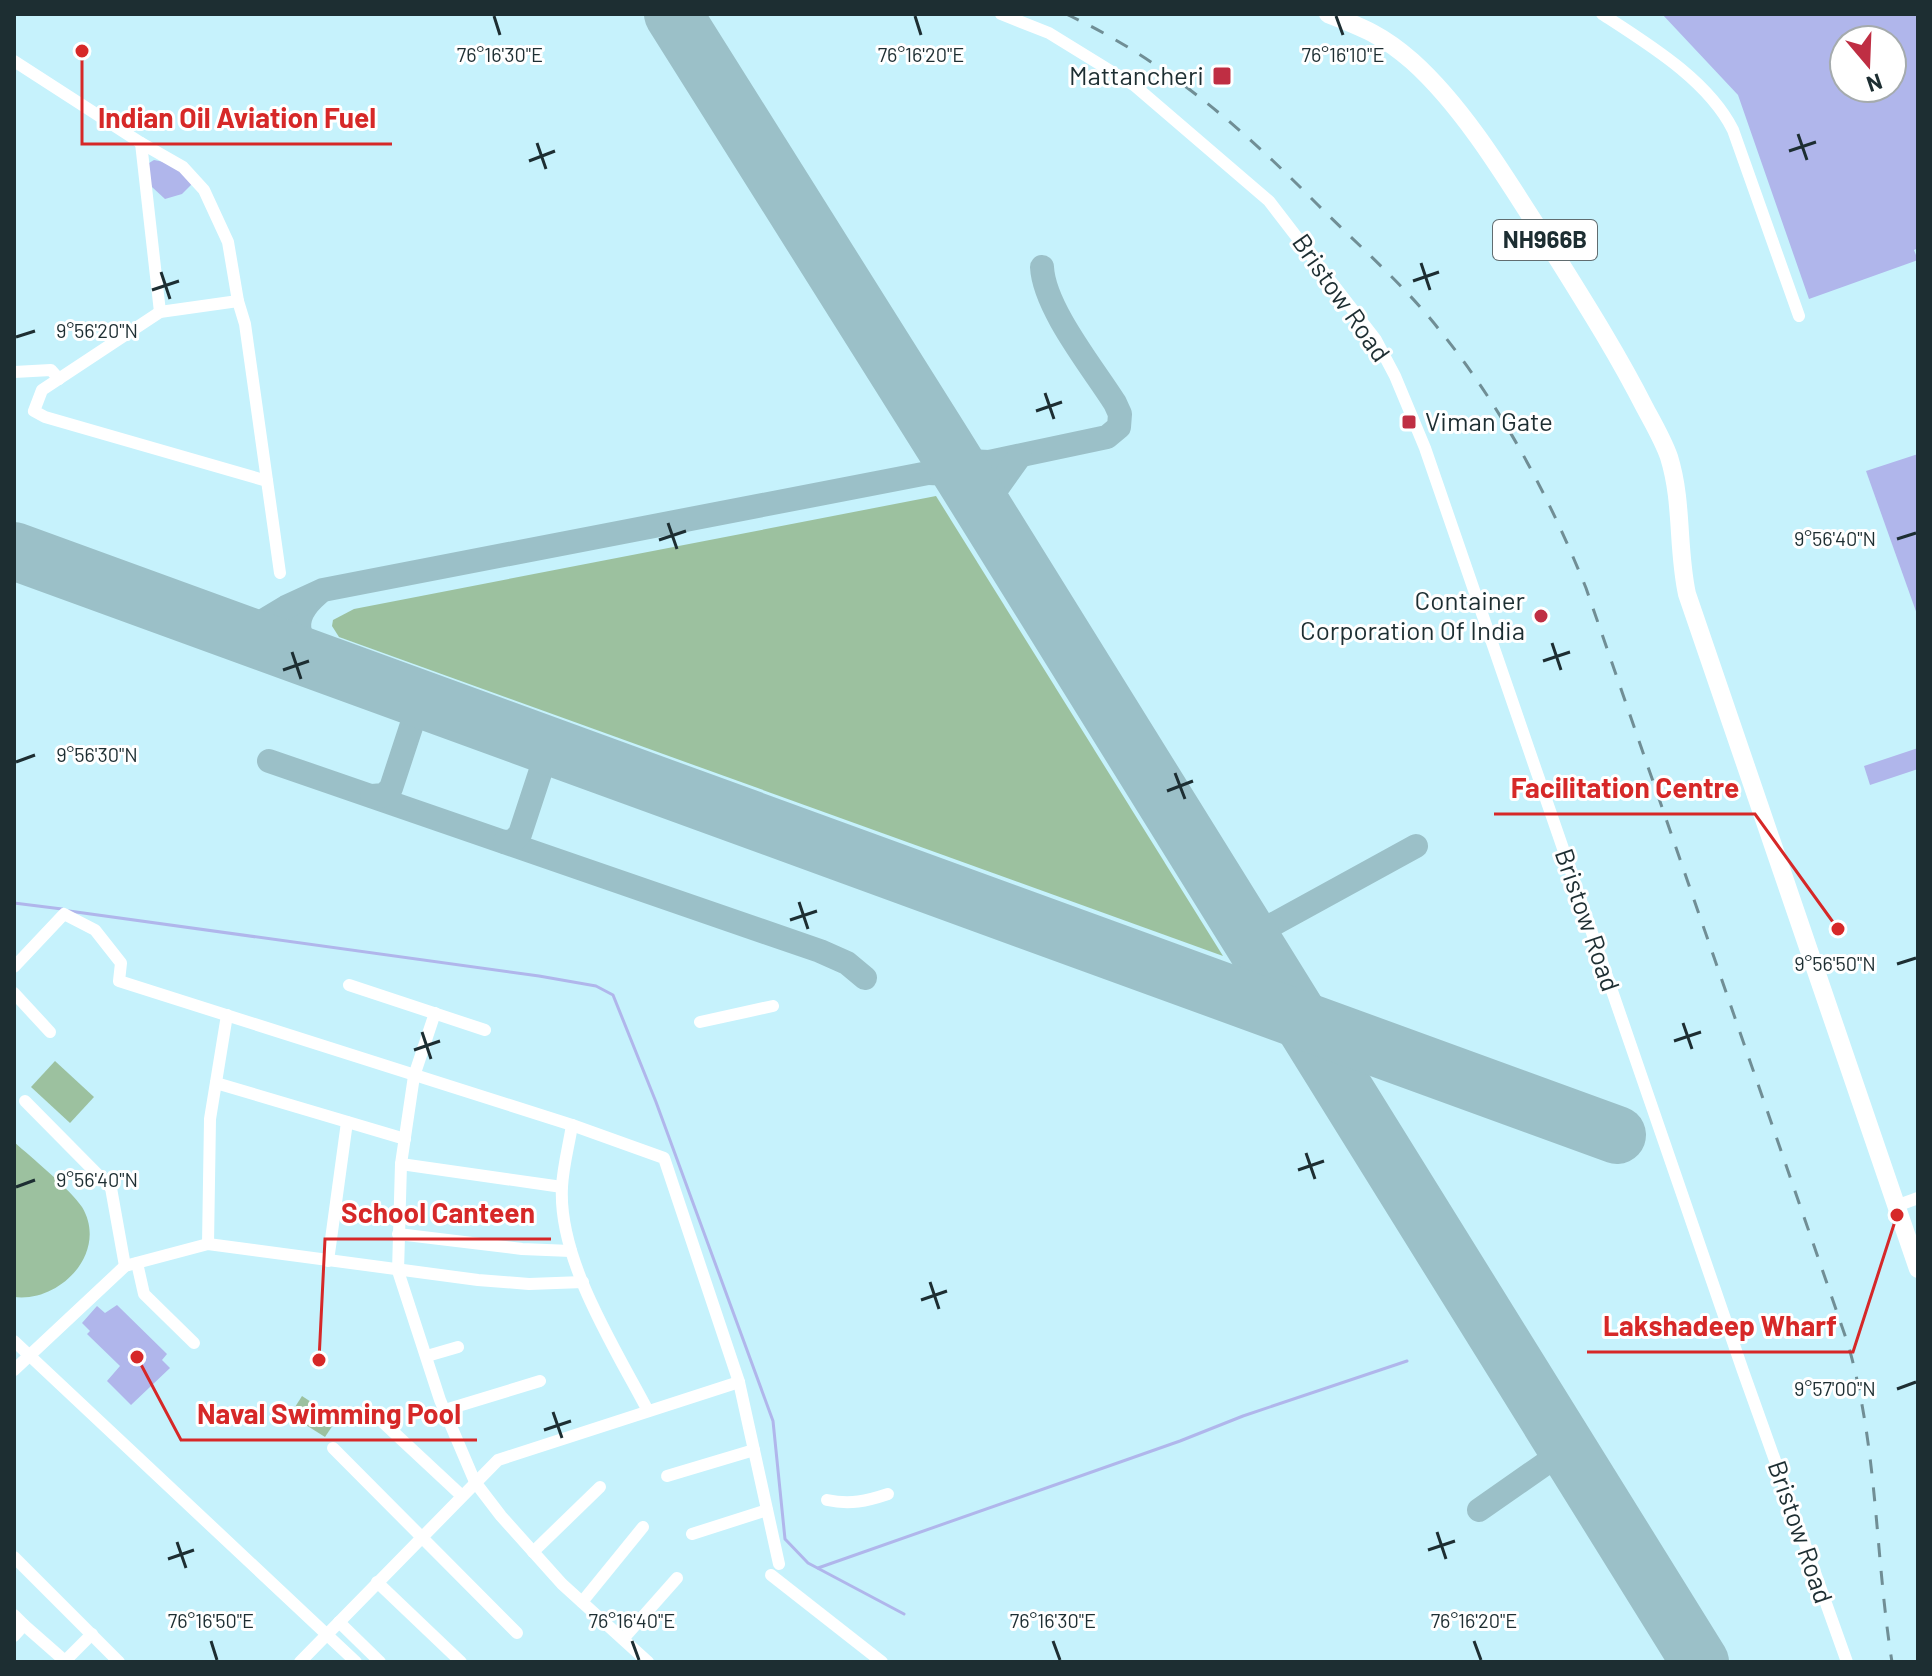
<svg xmlns="http://www.w3.org/2000/svg" width="1932" height="1676" font-family="Barlow,sans-serif">
  <style>
    .green { fill: #9cc19f }
    .water { fill: #b0b6eb; fill-rule: evenodd }
    .lines { fill: none; stroke-linecap: round; stroke-linejoin: round }
    .stream { stroke: #b0b6eb; stroke-width: 3 }
    .taxiway { stroke: #9bc0c8; stroke-width: 24 }
    .runway { stroke: #9bc0c8; stroke-width: 58 }
    .minor { stroke: #fff; stroke-width: 12 }
    .highway { stroke: #fff; stroke-width: 18 }
    .rail { stroke: #708e95; stroke-width: 3; stroke-dasharray: 14 14; stroke-linecap: butt }
    .ticks { fill: none; stroke: #1d2e32; stroke-width: 3 }
    .poi-dot { fill: #bf2e43; stroke: #fff; stroke-width: 3 }
    .labels { text-anchor: middle; stroke-width: 6; stroke-linejoin: round; paint-order: stroke }
    .shield { fill: #fff; stroke: #616d70; stroke-width: 2 }
    .shield-label { font-size: 24px; font-weight: bold; fill: #1d2e32 }
    .poi-label { font-size: 26px; fill: #1d2e32; stroke: #fff; text-anchor: end }
    .street-label { font-size: 26px; fill: #1d2e32; stroke: #fff }
    .ticks-label { font-size: 20px; text-anchor: middle; fill: #1d2e32; stroke: #fff; stroke-width: 6; stroke-linejoin: round; paint-order: stroke }
    .leader { fill: none; stroke: #d62828; stroke-width: 3 }
    .callout-dot { fill: #d62828; stroke: #fff; stroke-width: 3 }
    .callout-label { font-size: 28px; text-anchor: middle; font-weight: bold; fill: #d62828; stroke: #fff; stroke-width: 6; stroke-linejoin: round; paint-order: stroke }
  </style>
  <rect width="100%" height="100%" fill="#c6f2fc"/>
  <g class="green">
    <polygon points="936,496 1223,956 339,637 332,626 333,620 354,609"/>
    <polygon points="55,1061 94,1097 70,1123 31,1087"/>
    <path d="M14 1142C31 1157 71 1190 82 1207 109 1252 60 1303 14 1297Z"/>
    <polygon points="302,1396 337,1419 325,1437 290,1415"/>
  </g>
  <g class="water">
    <path d="M1662 14H1918V248L1914 250 1918 260 1809 299 1738 95ZM1844 40H1892V88H1844Z"/>
    <path d="M154 160C172 163 181 170 192 184L182 194 165 199 152 187 144 166Z"/>
    <polygon points="1918,454 1918,617 1866,471"/>
    <polygon points="1918,748 1918,769 1870,785 1864,766"/>
    <polygon points="117,1305 167,1354 162,1360 170,1368 131,1405 107,1381 120,1366 87,1334 90,1331 82,1323 97,1306 105,1313"/>
  </g>
  <g class="lines">
    <g class="stream">
      <polyline points="14,903 62,909"/>
      <polyline points="69,911 539,976 596,986 613,995 656,1102 773,1421 785,1539 808,1563 904,1614"/>
      <polyline points="818,1568 1180,1441 1243,1416 1407,1361"/>
    </g>
    <g class="taxiway">
      <path d="M944 445 968 461 989 462 1107 437 1119 427 1120 414 1115 403C1093 368 1044 308 1042 267"/>
      <polyline points="928,473 953,474 969,485"/>
      <polyline points="983,508 1020,456"/>
      <path d="M318 594C282 625 303 646 333 668"/>
      <polyline points="208,622 251,628 286,607 323,590 928,473 940,470 946,462 944,445"/>
      <polyline points="269,761 820,951 847,963 865,978"/>
      <polyline points="372,796 384,795 391,788 414,718 415,707 409,695"/>
      <polyline points="505,842 513,841 520,834 543,764 544,753 537,742"/>
      <polyline points="1237,918 1256,927 1272,925 1416,846"/>
      <polyline points="1264,961 1264,938 1272,925"/>
      <polyline points="1479,1510 1555,1457 1561,1448 1561,1439"/>
    </g>
    <g class="runway">
      <polyline points="673,14 944,445 1700,1662"/>
      <polyline points="14,551 1617,1135"/>
    </g>
    <g class="minor">
      <polyline points="1001,14 1049,33 1135,86 1269,201 1376,340 1395,376 1425,448 1743,1371 1847,1662"/>
      <path d="M1602 14C1648 44 1708 80 1733 130L1799 316"/>
      <polyline points="14,61 141,143 183,167 204,190 228,242 238,301 245,324 280,573"/>
      <polyline points="141,143 160,312"/>
      <polyline points="238,301 160,312 42,390 34,411 45,417 267,481"/>
      <polyline points="14,372 51,370 59,379"/>
      <polyline points="14,967 64,914 95,930 121,963 119,981 572,1125 664,1158 739,1382 779,1564"/>
      <polyline points="349,985 485,1030"/>
      <polyline points="14,993 50,1032"/>
      <polyline points="435,1013 414,1076 401,1164 398,1271 440,1400 475,1482 501,1516 562,1584 648,1662"/>
      <polyline points="700,1022 773,1006"/>
      <polyline points="216,1083 405,1139"/>
      <polyline points="25,1101 111,1188 125,1266"/>
      <path d="M572 1125C569 1145 563 1166 562 1187 558 1260 615 1348 648 1411"/>
      <polyline points="401,1164 562,1187"/>
      <polyline points="1896,1206 1918,1198"/>
      <polyline points="398,1234 522,1249 571,1251"/>
      <polyline points="208,1244 210,1119 227,1015"/>
      <polyline points="328,1261 347,1122"/>
      <polyline points="137,1263 144,1294 194,1343"/>
      <polyline points="14,1341 356,1662"/>
      <polyline points="427,1356 458,1347"/>
      <polyline points="14,1370 125,1266 208,1244 478,1280 529,1284 583,1282"/>
      <polyline points="445,1410 540,1381"/>
      <polyline points="373,1413 462,1496"/>
      <polyline points="333,1448 517,1633"/>
      <polyline points="667,1476 754,1450"/>
      <path d="M827 1500C850 1505 867 1501 888 1494"/>
      <polyline points="692,1534 767,1510"/>
      <polyline points="533,1552 600,1487"/>
      <polyline points="14,1557 119,1662"/>
      <polyline points="771,1575 882,1662"/>
      <polyline points="377,1582 461,1662"/>
      <polyline points="582,1602 643,1527"/>
      <polyline points="14,1615 24,1625 14,1636"/>
      <polyline points="339,1622 380,1662"/>
      <polyline points="24,1625 65,1661"/>
      <polyline points="623,1639 677,1578"/>
      <polyline points="64,1662 92,1634"/>
      <polyline points="300,1662 498,1460 739,1382"/>
    </g>
    <path class="highway" d="M1328 14C1364 28 1382 35 1412 61 1470 113 1516 195 1559 261 1589 309 1619 357 1645 408 1653 423 1663 440 1669 457 1683 502 1677 548 1687 594L1918 1269"/>
    <path class="rail" d="M1066 14C1163 59 1242 128 1317 204 1354 241 1394 276 1428 316 1497 398 1546 489 1586 588L1848 1344C1878 1449 1875 1556 1892 1662"/>
  </g>
  <path class="ticks" d="M494 16 500 35M915 16 921 35M1336 16 1343 35M1798 134 1807 160M537 143 546 169M1789 151 1816 142M529 161 555 151M1421 263 1430 290M161 272 170 299M1413 281 1439 272M152 290 179 281M16 337 35 331M1045 393 1054 419M1036 411 1062 402M668 523 677 549M1897 539 1916 533M659 540 686 531M1552 643 1561 670M292 652 301 679M1543 661 1570 652M283 670 309 661M16 762 35 755M1175 773 1185 799M1167 791 1193 781M799 902 808 929M790 920 817 911M1897 964 1916 958M1683 1023 1692 1049M422 1032 431 1059M1674 1041 1701 1032M414 1050 440 1041M1306 1153 1315 1179M1298 1170 1324 1161M16 1187 35 1180M930 1282 939 1309M921 1300 947 1291M1897 1389 1916 1382M553 1412 562 1438M544 1430 571 1421M1437 1532 1446 1559M177 1542 186 1568M1428 1550 1455 1541M168 1559 194 1550M211 1641 217 1660M632 1641 639 1660M1053 1641 1060 1660M1474 1641 1481 1660"/>
  <g class="poi-dot">
    <rect x="1212" y="66" width="20" height="20" rx="4"/>
    <rect x="1401" y="414" width="16" height="16" rx="4"/>
    <circle cx="1541" cy="616" r="8"/>
  </g>
  <g class="labels">
    <rect class="shield" x="1493" y="220" width="104" height="40" rx="6"/>
    <g class="shield-label">
      <text x="1545" y="248">NH966B</text>
    </g>
    <g class="poi-label">
      <text x="1204" y="85">Mattancheri</text>
      <text x="1425" y="431" text-anchor="start">Viman Gate</text>
      <text x="1525" y="610">Container<tspan x="1525" dy="30">Corporation Of India</tspan></text>
    </g>
    <g class="street-label">
      <text transform="translate(1341 298) rotate(55)" y="9">Bristow Road</text>
      <text transform="translate(1587 920) rotate(71)" y="9">Bristow Road</text>
      <text transform="translate(1800 1532) rotate(71)" y="9">Bristow Road</text>
    </g>
  </g>
  <g class="ticks-label">
    <text x="500" y="62">76°16'30"E</text>
    <text x="921" y="62">76°16'20"E</text>
    <text x="1343" y="62">76°16'10"E</text>
    <text x="97" y="338">9°56'20"N</text>
    <text x="1835" y="546">9°56'40"N</text>
    <text x="97" y="762">9°56'30"N</text>
    <text x="1835" y="971">9°56'50"N</text>
    <text x="97" y="1187">9°56'40"N</text>
    <text x="1835" y="1396">9°57'00"N</text>
    <text x="211" y="1628">76°16'50"E</text>
    <text x="632" y="1628">76°16'40"E</text>
    <text x="1053" y="1628">76°16'30"E</text>
    <text x="1474" y="1628">76°16'20"E</text>
  </g>
  <path class="leader" d="M82 51L82 144H392M1838 929L1755 814H1494M319 1360L325 1239H551M1897 1215L1853 1352H1587M137 1357L181 1440H477"/>
  <g class="callout-dot">
    <circle cx="82" cy="51" r="8"/>
    <circle cx="1838" cy="929" r="8"/>
    <circle cx="319" cy="1360" r="8"/>
    <circle cx="1897" cy="1215" r="8"/>
    <circle cx="137" cy="1357" r="8"/>
  </g>
  <g class="callout-label">
    <text x="237" y="128">Indian Oil Aviation Fuel</text>
    <text x="1625" y="798">Facilitation Centre</text>
    <text x="438" y="1223">School Canteen</text>
    <text x="1720" y="1336">Lakshadeep Wharf</text>
    <text x="329" y="1424">Naval Swimming Pool</text>
  </g>
  <rect width="1932" height="1676" fill="none" stroke="#1d2e32" stroke-width="32"/>
  <g transform="translate(1868 64) rotate(161)"><circle r="38" fill="#ffffff" stroke="#a5abad" stroke-width="2"/>
  <path d="M0-6L14 30L0 20L-14 30Z" fill="#bf2e43"/>
  <text y="-12" font-size="22" font-weight="bold" text-anchor="middle" fill="#1d2e32">N</text>
  </g>
</svg>
